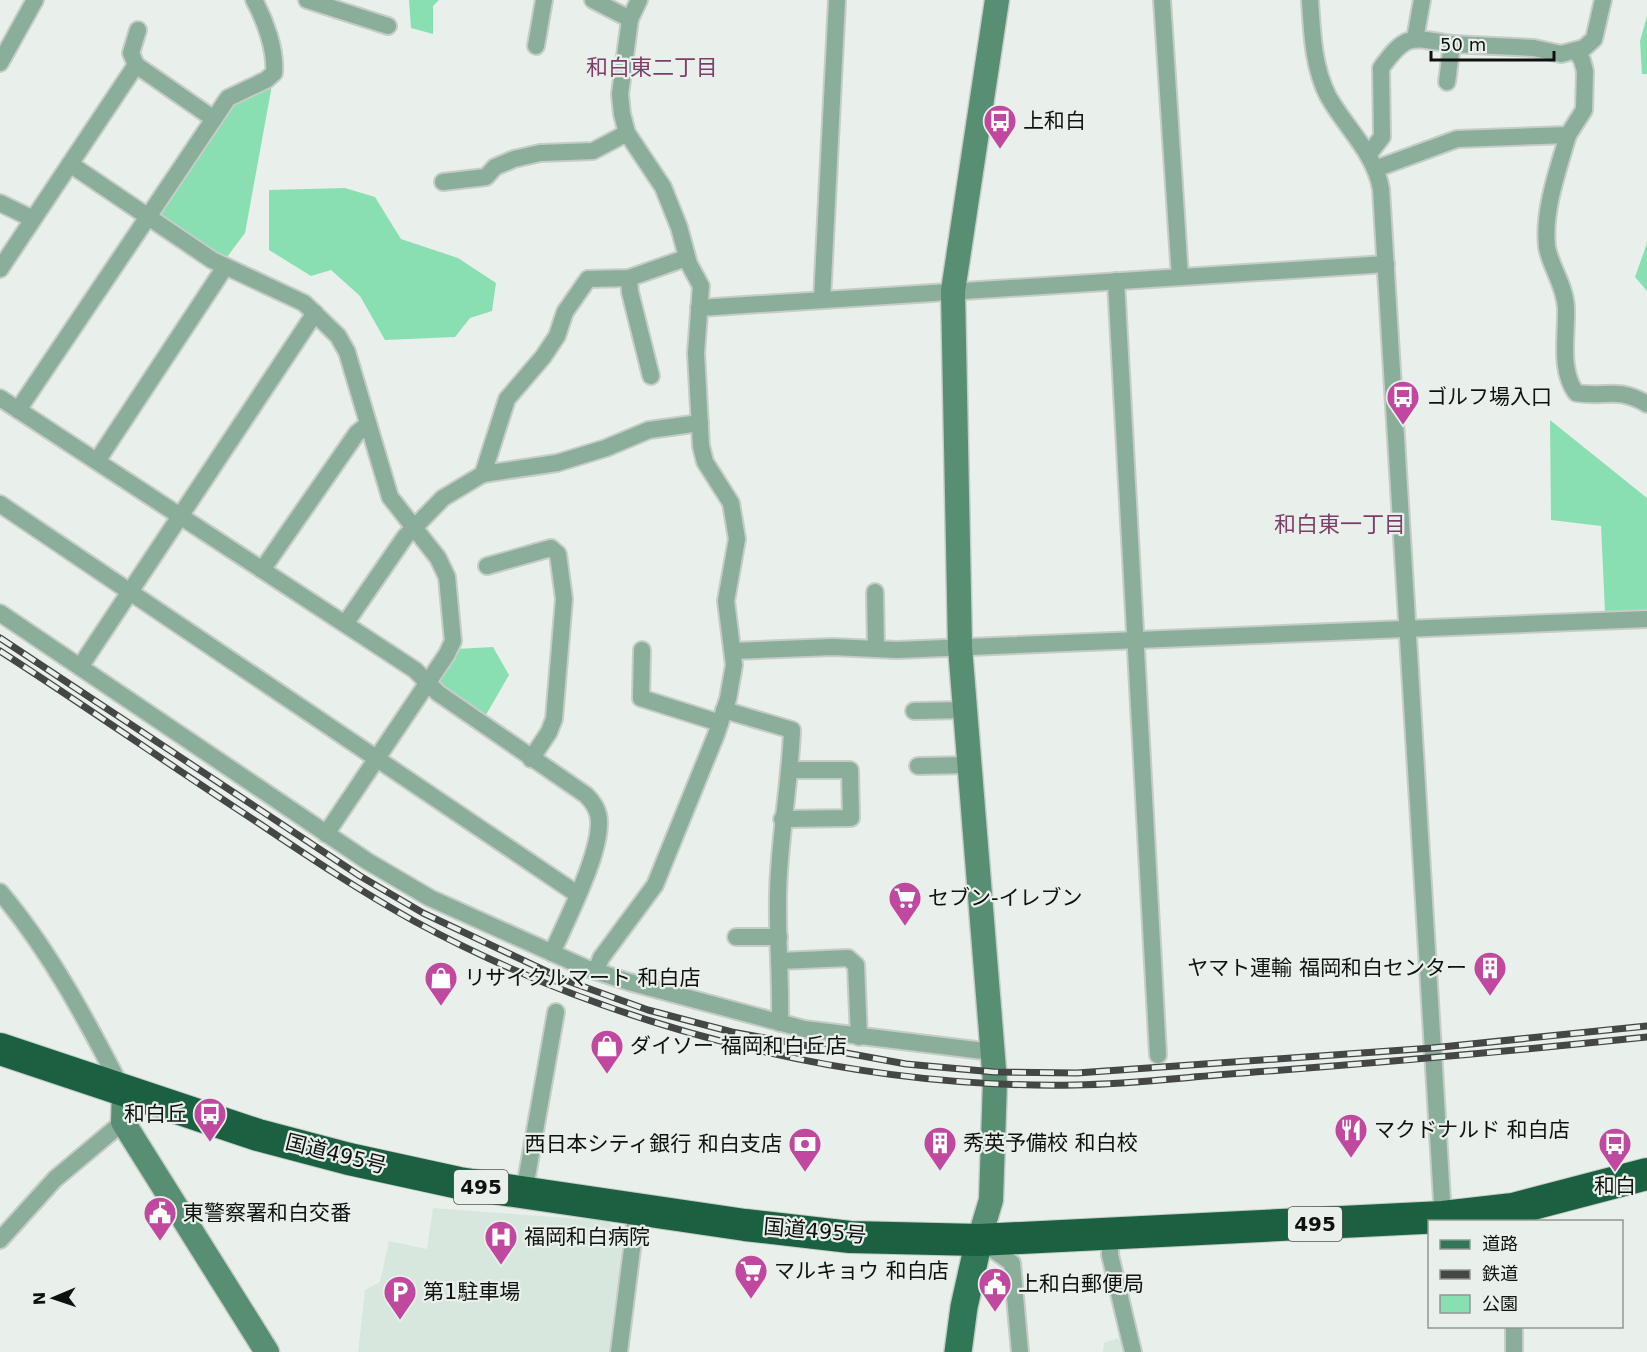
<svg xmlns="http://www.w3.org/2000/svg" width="1647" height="1352" font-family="'DejaVu Sans','Noto Sans JP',sans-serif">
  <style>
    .built { fill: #d8e7de }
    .green { fill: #8adfb2 }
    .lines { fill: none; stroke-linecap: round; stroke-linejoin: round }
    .street-casing { stroke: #c6ccc8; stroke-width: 20 }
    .secondary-casing { stroke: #c6ccc8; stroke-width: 27 }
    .primary-casing { stroke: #c6ccc8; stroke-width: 30 }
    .highway-casing { stroke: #c6ccc8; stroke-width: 34 }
    .street { stroke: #8aae9a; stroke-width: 16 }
    .secondary { stroke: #588e72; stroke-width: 24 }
    .primary { stroke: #2f7755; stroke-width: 27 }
    .highway { stroke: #1a6041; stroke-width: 32 }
    .rail-casing { stroke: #444745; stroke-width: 7 }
    .rail { stroke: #e9f0eb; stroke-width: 4.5; stroke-dasharray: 14; stroke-linecap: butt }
    .labels { text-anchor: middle; stroke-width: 4.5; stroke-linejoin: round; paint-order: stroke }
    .shield { fill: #e9f0eb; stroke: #505452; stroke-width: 1.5 }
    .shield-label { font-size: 20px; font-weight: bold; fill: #0f1110 }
    .poi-label { font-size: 21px; fill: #0f1110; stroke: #e9f0eb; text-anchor: start }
    .street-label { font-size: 21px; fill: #0f1110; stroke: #e9f0eb }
    .neighbourhood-label { font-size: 22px; fill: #7b3e68; stroke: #e9f0eb }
  </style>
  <rect width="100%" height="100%" fill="#e9f0eb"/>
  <g class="built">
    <polygon points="433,1208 608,1221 623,1239 609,1352 358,1352 365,1290 380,1282 389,1241 427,1249"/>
    <polygon points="1118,1338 1125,1352 1103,1352 1104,1343"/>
  </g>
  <g class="green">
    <polygon points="409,0 439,0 433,6 433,34 411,28"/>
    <polygon points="1647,16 1647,74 1642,74 1640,41"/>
    <polygon points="272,85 245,233 224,261 156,216 230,102"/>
    <polygon points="345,188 375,197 401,239 458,258 496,283 492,311 470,318 455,337 385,340 360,296 331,270 311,276 269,250 269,190"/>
    <polygon points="1647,243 1647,291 1635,277"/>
    <polygon points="1550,420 1647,498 1647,610 1605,612 1601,526 1551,520"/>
    <polygon points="493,647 509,675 483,720 434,685 456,649"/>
  </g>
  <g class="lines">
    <g class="street-casing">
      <g id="street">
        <polyline points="307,0 388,26"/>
        <polyline points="593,0 630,19"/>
        <polyline points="1162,0 1180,277"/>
        <path d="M1310 0C1312 32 1313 67 1328 96 1345 127 1375 153 1381 189L1443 1217"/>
        <polyline points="1415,39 1422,0"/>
        <polyline points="1452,44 1534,48 1561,54 1584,48 1594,39 1603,0"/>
        <polyline points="536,46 544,0"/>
        <polyline points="0,63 35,0"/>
        <polyline points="136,65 214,119"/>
        <path d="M1568 135C1558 170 1543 210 1547 247 1550 266 1565 285 1566 308 1567 336 1559 369 1576 393 1606 398 1616 386 1647 404"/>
        <path d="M1368 155 1382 137 1381 68C1407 32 1411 38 1452 44L1447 82"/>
        <polyline points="70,164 212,260 304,303 338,336 347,352 390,497 438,558 447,577 453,641 447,654 326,834"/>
        <polyline points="1375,169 1457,139 1568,135 1584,110 1585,71 1582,60 1576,51"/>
        <polyline points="443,182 486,177 495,167 514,159 540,153 593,151 627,133"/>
        <polyline points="0,203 33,219"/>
        <polyline points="0,269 136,65 131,53 138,30"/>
        <polyline points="629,278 630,292 651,376"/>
        <polyline points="1116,281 1158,1055"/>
        <polyline points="822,300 837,0"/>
        <polyline points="699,308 1386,264"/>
        <path d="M0 398 415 670 438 693 586 795C592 801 596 806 598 814 606 845 565 923 552 953"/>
        <path d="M18 410 228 98 266 80 274 73C276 50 265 20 254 0"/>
        <polyline points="97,461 225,267"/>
        <polyline points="483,474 557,463 606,448 649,430 700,423"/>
        <polyline points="0,504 577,894"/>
        <polyline points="487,566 551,548 558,554 564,599 554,719 549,732 531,759"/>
        <polyline points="262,570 357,433 367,425"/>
        <polyline points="875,592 876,648"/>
        <polyline points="0,613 367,861 430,898 586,968 629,982 804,1029 992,1052"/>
        <polyline points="345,624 405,537 443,498 483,474 507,399 543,357 557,336 565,312 588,279 629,278 686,258"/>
        <polyline points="642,650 641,698 720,723"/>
        <polyline points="733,651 833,647 897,650 1647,619"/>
        <polyline points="80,667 315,313"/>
        <path d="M724 710 792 730C790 785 779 839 778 894 777 937 781 980 780 1023"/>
        <polyline points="914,711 965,710"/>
        <polyline points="918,766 969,765"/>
        <polyline points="782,819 851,818 850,770 790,770"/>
        <path d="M0 892C50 951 87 1021 122 1089"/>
        <polyline points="736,937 779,937"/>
        <polyline points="779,961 848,958 856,965 859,1037"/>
        <polyline points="596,971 601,958 655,885 716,735 728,699 734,665 726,601 737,539 731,503 705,462 701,446 696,353 701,286 689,264 679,227 663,187 627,133 622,114 620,94 630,19 639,0"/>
        <polyline points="524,1193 556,1012"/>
        <polyline points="1110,1234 1110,1255 1133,1352"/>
        <polyline points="0,1240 55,1179 123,1122"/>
        <polyline points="982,1242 1012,1263 1020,1352"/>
        <polyline points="619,1352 637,1209"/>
        <polyline points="1514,1352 1514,1326"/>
      </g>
    </g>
    <g class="secondary-casing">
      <g id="secondary">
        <polyline points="124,1092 123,1122 267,1352"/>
        <polyline points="979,1240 991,1200 995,1082 960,647 953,291 997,0"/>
      </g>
    </g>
    <g class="primary-casing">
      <polyline id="primary" points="958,1352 964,1307 979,1240"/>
    </g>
    <g class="highway-casing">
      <polyline id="highway" points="0,1049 258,1135 349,1159 459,1183 745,1225 850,1237 979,1240 1443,1217 1513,1209 1647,1174"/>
    </g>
    <use href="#street" class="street"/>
    <use href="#secondary" class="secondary"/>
    <use href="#primary" class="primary"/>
    <use href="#highway" class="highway"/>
    <g class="rail-casing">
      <g id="rail">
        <polyline points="0,638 360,876 423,913 565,980 648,1010 732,1032 906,1064 994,1072 1077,1073 1432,1048 1647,1026"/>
        <path d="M0 651C87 707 171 766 257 822 309 857 360 891 414 921 611 1028 851 1089 1075 1085 1131 1084 1187 1077 1243 1073 1378 1063 1512 1051 1647 1037"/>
      </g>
    </g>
    <use href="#rail" class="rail"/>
  </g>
  <defs>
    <g id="bus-pin" transform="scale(1.725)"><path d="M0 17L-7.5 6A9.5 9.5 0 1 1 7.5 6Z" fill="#c0499f" stroke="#e9f0eb"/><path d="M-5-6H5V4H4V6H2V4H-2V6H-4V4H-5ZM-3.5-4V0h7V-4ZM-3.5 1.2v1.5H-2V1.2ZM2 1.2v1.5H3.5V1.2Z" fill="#fff"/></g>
    <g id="supermarket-pin" transform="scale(1.725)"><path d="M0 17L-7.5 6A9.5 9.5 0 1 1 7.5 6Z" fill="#c0499f" stroke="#e9f0eb"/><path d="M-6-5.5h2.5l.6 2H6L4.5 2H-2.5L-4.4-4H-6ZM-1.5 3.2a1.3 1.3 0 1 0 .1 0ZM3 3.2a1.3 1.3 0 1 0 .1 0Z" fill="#fff"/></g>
    <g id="building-pin" transform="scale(1.725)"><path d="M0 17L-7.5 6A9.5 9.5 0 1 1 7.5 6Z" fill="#c0499f" stroke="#e9f0eb"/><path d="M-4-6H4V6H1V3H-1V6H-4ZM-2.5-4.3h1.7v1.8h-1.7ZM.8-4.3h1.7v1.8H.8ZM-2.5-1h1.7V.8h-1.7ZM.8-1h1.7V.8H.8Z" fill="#fff"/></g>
    <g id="shop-pin" transform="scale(1.725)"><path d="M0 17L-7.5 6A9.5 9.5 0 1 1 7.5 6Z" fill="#c0499f" stroke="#e9f0eb"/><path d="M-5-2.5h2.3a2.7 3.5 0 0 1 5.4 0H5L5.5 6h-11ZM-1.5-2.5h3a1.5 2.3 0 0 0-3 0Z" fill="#fff"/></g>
    <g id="restaurant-pin" transform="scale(1.725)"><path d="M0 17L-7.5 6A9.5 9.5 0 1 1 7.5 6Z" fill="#c0499f" stroke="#e9f0eb"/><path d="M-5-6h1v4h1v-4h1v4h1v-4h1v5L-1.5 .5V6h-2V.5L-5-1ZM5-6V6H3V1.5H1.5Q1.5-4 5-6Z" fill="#fff"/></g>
    <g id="bank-pin" transform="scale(1.725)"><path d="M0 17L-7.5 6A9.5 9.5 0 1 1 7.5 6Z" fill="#c0499f" stroke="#e9f0eb"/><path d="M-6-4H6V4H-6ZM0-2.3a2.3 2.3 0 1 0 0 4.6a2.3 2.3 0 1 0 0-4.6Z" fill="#fff"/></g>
    <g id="civic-pin" transform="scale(1.725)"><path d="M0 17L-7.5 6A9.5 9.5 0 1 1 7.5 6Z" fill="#c0499f" stroke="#e9f0eb"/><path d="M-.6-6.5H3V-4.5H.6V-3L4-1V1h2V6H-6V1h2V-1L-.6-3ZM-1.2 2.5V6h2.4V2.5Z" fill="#fff"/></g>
    <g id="hospital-pin" transform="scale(1.725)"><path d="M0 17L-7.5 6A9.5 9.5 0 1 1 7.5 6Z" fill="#c0499f" stroke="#e9f0eb"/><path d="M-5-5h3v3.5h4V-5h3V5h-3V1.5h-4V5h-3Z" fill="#fff"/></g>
    <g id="parking-pin" transform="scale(1.725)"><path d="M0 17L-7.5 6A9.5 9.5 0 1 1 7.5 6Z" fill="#c0499f" stroke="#e9f0eb"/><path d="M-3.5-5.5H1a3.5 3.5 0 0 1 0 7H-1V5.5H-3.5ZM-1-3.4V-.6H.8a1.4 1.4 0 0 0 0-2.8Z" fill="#fff"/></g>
  </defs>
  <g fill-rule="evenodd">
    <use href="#bus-pin" x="1000" y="121"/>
    <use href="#bus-pin" x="1403" y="397"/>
    <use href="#supermarket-pin" x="905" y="898"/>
    <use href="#building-pin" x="1490" y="968"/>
    <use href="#shop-pin" x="441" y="978"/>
    <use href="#shop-pin" x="607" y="1046"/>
    <use href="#bus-pin" x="210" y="1114"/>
    <use href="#restaurant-pin" x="1351" y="1130"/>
    <use href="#building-pin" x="940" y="1143"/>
    <use href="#bank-pin" x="805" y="1144"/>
    <use href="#bus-pin" x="1615" y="1144"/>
    <use href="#civic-pin" x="160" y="1213"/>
    <use href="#hospital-pin" x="501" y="1237"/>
    <use href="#supermarket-pin" x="751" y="1271"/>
    <use href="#civic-pin" x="995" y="1284"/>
    <use href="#parking-pin" x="400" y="1292"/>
  </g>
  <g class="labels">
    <g class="shield">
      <rect x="454" y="1170" width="54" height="34" rx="4.5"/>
      <rect x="1288" y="1207" width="54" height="34" rx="4.5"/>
    </g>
    <g class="shield-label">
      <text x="481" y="1194">495</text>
      <text x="1315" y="1231">495</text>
    </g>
    <g class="poi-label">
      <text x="1023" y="128">上和白</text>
      <text x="1426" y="404">ゴルフ場入口</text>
      <text x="928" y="905">セブン-イレブン</text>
      <text x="1467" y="975" text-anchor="end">ヤマト運輸 福岡和白センター</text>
      <text x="464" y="985">リサイクルマート 和白店</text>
      <text x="630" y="1053">ダイソー 福岡和白丘店</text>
      <text x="187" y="1121" text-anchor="end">和白丘</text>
      <text x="1374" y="1137">マクドナルド 和白店</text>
      <text x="963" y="1150">秀英予備校 和白校</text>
      <text x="782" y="1151" text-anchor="end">西日本シティ銀行 和白支店</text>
      <text x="1615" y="1193" text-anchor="middle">和白</text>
      <text x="183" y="1220">東警察署和白交番</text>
      <text x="524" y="1244">福岡和白病院</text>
      <text x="774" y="1278">マルキョウ 和白店</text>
      <text x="1018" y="1291">上和白郵便局</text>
      <text x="423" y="1299">第1駐車場</text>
    </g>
    <g class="street-label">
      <text transform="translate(336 1154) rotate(14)" y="7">国道495号</text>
      <text transform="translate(815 1231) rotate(5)" y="7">国道495号</text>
    </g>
    <g class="neighbourhood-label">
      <text x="652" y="75">和白東二丁目</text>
      <text x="1340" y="532">和白東一丁目</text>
    </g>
  </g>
  <rect x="1428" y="1220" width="195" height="108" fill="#e9f0eb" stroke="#929793" stroke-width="1.5"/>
  <rect x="1440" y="1240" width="30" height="9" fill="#2f7755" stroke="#929793" stroke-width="1.5"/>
  <text x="1482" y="1250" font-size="18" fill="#0f1110">道路</text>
  <rect x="1440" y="1270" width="30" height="9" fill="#444745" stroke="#929793" stroke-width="1.5"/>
  <text x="1482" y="1280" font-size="18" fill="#0f1110">鉄道</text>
  <rect x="1440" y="1295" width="30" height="18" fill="#8adfb2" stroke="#929793" stroke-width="1.5"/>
  <text x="1482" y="1310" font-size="18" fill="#0f1110">公園</text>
  <g transform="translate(54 1298) rotate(268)" stroke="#e9f0eb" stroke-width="4.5" paint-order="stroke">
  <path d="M0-4.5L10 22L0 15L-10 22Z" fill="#0f1110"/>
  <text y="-9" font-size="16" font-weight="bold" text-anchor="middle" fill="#0f1110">N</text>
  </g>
  <path d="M1431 51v9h123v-9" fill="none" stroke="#0f1110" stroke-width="3"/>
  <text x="1440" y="51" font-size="18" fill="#0f1110" stroke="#e9f0eb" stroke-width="4.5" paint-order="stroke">50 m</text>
</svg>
